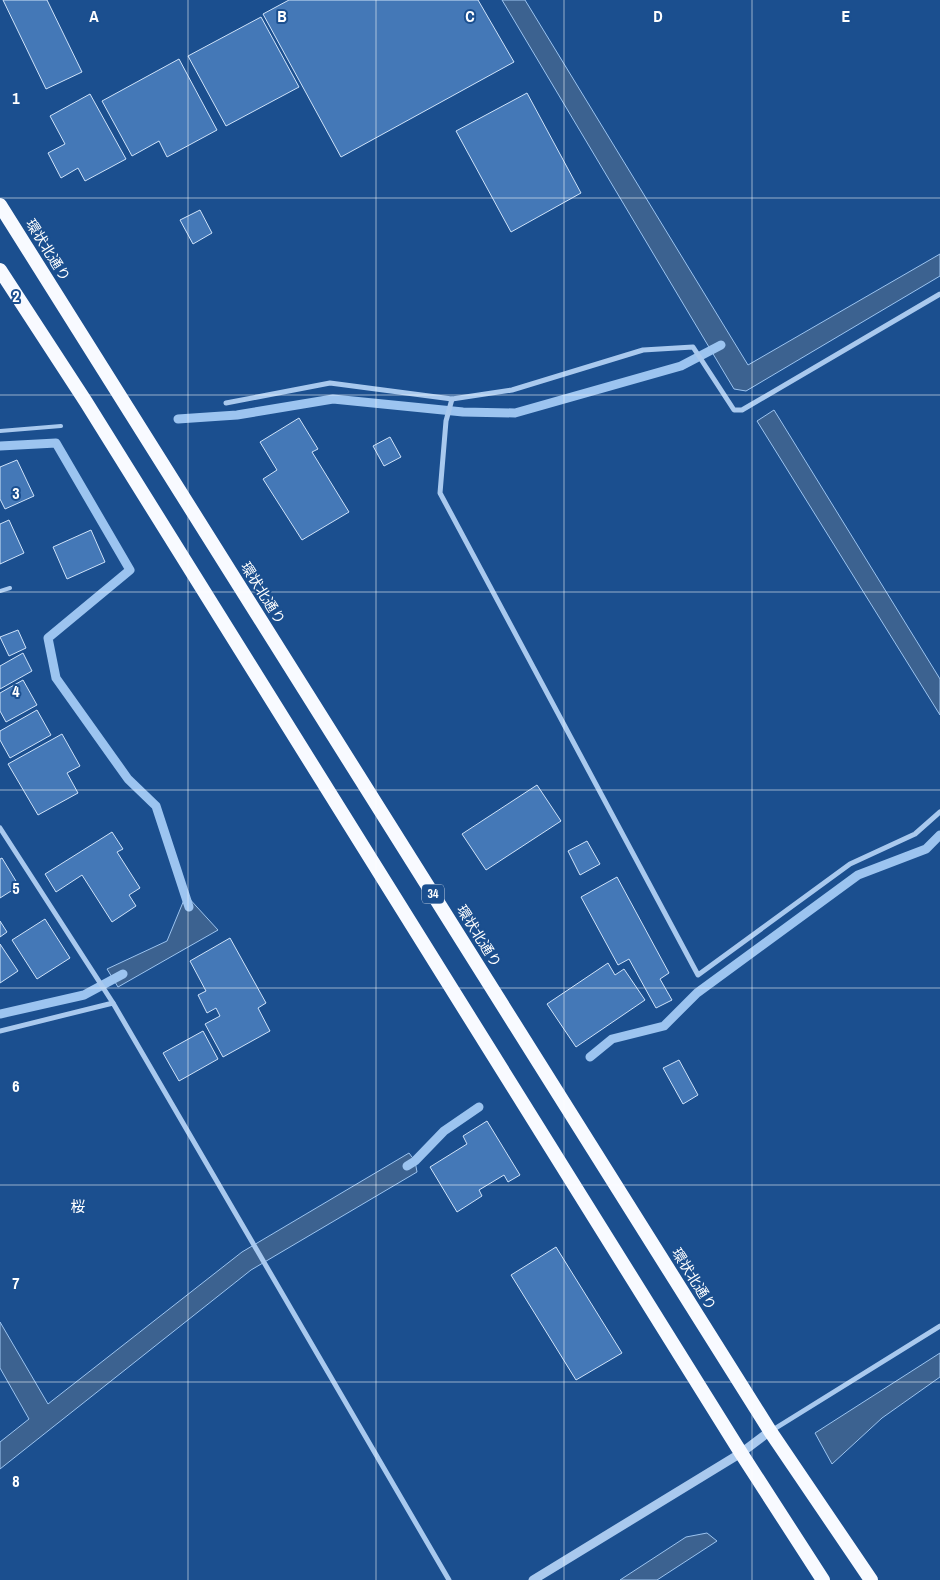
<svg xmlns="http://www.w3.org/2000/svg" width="940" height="1580" font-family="'Archivo Narrow','Noto Sans JP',sans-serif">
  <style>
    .water { fill: #3c6290; stroke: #9cc4f0 }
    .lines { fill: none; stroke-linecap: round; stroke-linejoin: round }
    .stream { stroke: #9cc4f0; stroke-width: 9 }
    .building { fill: #4478b7; stroke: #cfe3fa }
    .service { stroke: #a9c9ee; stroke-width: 4 }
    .minor { stroke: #a9c9ee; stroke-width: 5 }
    .tertiary { stroke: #a9c9ee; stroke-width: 9 }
    .trunk { stroke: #f8faff; stroke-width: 14 }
    .grid { fill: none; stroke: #fff; stroke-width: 1; stroke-opacity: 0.55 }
    .labels { text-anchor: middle; stroke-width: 4; stroke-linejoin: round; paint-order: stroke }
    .shield { fill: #1b4f8f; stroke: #bbcadd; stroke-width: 1 }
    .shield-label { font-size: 12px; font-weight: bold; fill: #fff }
    .street-label { font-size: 14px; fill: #fff; stroke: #1b4f8f }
    .neighbourhood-label { font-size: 15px; fill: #fff; stroke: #1b4f8f }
    .grid-label { font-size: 16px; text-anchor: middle; font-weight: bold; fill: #fff; stroke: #1b4f8f; stroke-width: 4; stroke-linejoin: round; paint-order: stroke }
  </style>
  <rect width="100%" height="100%" fill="#1b4f8f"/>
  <g class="water">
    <polygon points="502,0 525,0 748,365 940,254 940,276 746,391 734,389"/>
    <polygon points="774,410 940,679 940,715 757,421"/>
    <polygon points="186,895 218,930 118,987 107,969 167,941"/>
    <polygon points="409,1153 415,1161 417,1172 251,1270 0,1469 0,1442 29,1419 0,1368 0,1322 48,1404 242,1252"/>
    <polygon points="940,1353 940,1377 882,1418 832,1464 815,1433"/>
    <polygon points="707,1533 717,1541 657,1580 620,1580 686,1537"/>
  </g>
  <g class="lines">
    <g class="stream">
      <polyline points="178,419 237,415 333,399 463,412 515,413 681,366 721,345"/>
      <polyline points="0,446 56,443 130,570 48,638 56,678 128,779 156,806 189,907"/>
      <polyline points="0,1014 84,995 123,974"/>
      <polyline points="590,1057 612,1039 664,1026 697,993 858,875 926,849 940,835"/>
      <polyline points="407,1166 415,1161 444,1131 479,1107"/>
    </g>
  </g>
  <g class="building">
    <polygon points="3,0 47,0 82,72 46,89"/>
    <polygon points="289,0 478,0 514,62 341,157 263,14"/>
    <polygon points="261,17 299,87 226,126 188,56"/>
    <polygon points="179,59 217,130 167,157 159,141 132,156 102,101"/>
    <polygon points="527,93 581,193 511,232 456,131"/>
    <polygon points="90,94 126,159 85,181 78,168 61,178 48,153 65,144 50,116"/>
    <polygon points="200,210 212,233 193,244 180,220"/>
    <polygon points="299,418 318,449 312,452 349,512 302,540 263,479 277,470 260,442"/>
    <polygon points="390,437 401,457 384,466 373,446"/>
    <polygon points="17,460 34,496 5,509 0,499 0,467"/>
    <polygon points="9,520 24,553 0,564 0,524"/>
    <polygon points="91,530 105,562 67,579 53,547"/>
    <polygon points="18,630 26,648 9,656 0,637"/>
    <polygon points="23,653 32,671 0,689 0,666"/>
    <polygon points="23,680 37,705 6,722 0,711 0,693"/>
    <polygon points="37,710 51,735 10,758 0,740 0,731"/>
    <polygon points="62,734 80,766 67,773 78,793 38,815 8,764"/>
    <polygon points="537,785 561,821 486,870 462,834"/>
    <polygon points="112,832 123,849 117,852 140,888 129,895 136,906 112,922 82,875 56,892 45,874"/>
    <polygon points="587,841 600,864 580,875 568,851"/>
    <polygon points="2,858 19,886 0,898 0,859"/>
    <polygon points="617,877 669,973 660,979 672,1000 656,1008 629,959 618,965 581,897"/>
    <polygon points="45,919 70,958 37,979 12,940"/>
    <polygon points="0,921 7,932 0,937"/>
    <polygon points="230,938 266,1003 258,1008 270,1031 223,1057 205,1024 220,1016 216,1008 207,1013 198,995 206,991 190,961"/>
    <polygon points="0,944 18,971 0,983"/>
    <polygon points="608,963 615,975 624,969 645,1000 576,1047 547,1004"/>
    <polygon points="203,1031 218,1059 179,1081 163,1053"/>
    <polygon points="679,1060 698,1095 683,1104 663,1068"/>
    <polygon points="487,1121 520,1175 508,1182 504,1175 479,1190 482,1196 457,1212 430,1167 467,1144 463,1136"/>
    <polygon points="556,1247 622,1353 576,1380 511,1275"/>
  </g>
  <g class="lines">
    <g class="service">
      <polyline points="0,431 61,426"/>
      <polyline points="0,591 10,588"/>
    </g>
    <g class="minor">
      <polyline points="452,399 446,421 440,493 698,975 850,864 915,834 940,812"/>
      <polyline points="226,403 330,383 452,399 512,390 643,350 693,347 734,410 742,410 940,294"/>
      <polyline points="0,828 113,1003 449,1580"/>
      <polyline points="0,1031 113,1003"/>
      <polyline points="771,1431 940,1326"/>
    </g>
    <polyline class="tertiary" points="533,1580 741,1453 770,1431"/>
    <g class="trunk">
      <polyline points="0,205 770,1431 871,1580"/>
      <polyline points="0,270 86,402 741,1453 823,1580"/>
    </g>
  </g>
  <path class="grid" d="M188 0V1580M376 0V1580M564 0V1580M752 0V1580M0 198H940M0 395H940M0 592H940M0 790H940M0 988H940M0 1185H940M0 1382H940"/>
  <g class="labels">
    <rect class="shield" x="422" y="884.5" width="22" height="19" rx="4"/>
    <g class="shield-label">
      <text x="433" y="898">34</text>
    </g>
    <g class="street-label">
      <text transform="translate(48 250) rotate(58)" y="5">環状北通り</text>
      <text transform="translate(263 593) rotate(58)" y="5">環状北通り</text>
      <text transform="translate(479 936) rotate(58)" y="5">環状北通り</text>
      <text transform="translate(694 1279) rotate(58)" y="5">環状北通り</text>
    </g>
    <g class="neighbourhood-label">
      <text x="78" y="1212">桜</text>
    </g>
  </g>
  <g class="grid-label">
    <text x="94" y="22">A</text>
    <text x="282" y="22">B</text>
    <text x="470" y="22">C</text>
    <text x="658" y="22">D</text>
    <text x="846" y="22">E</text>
    <text x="16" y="104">1</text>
    <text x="16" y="302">2</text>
    <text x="16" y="499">3</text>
    <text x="16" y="697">4</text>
    <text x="16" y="894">5</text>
    <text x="16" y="1092">6</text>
    <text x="16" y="1289">7</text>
    <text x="16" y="1487">8</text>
  </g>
</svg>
